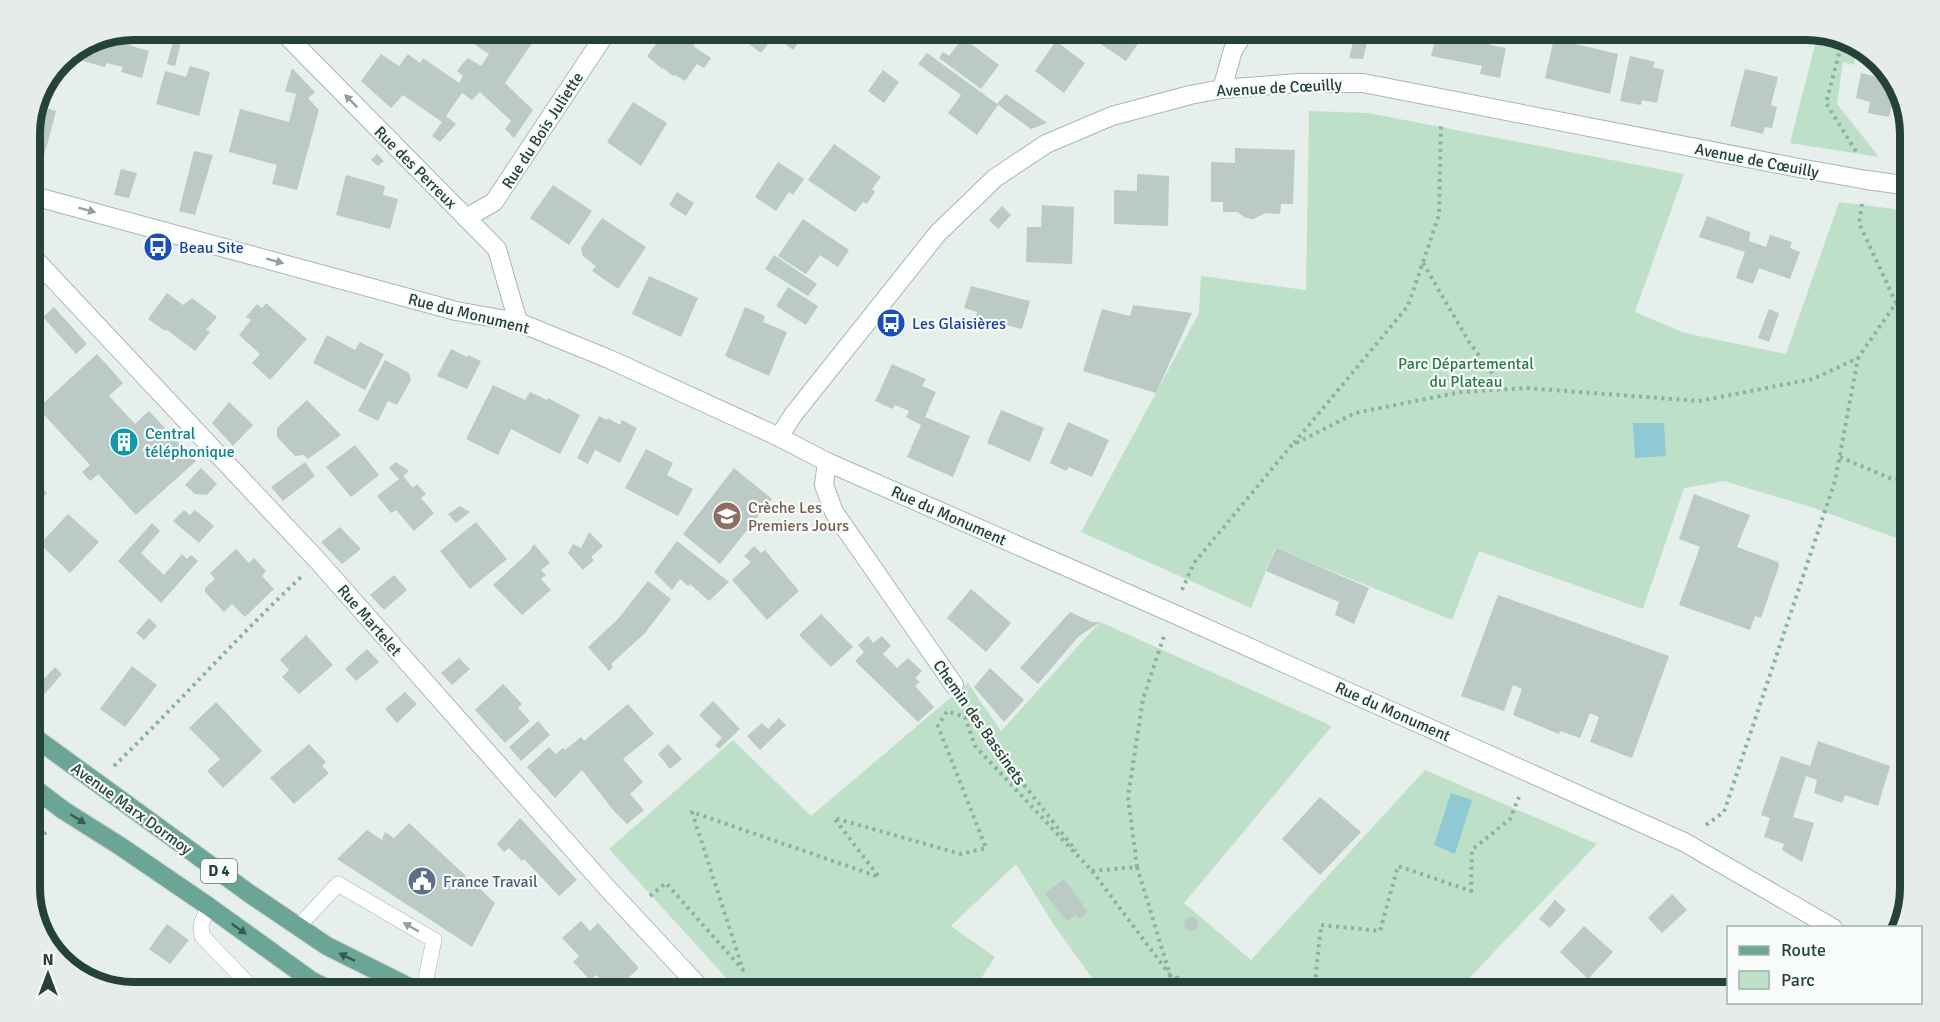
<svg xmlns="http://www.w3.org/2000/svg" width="1940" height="1022" font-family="Signika,sans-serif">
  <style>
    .green { fill: #bfe0c8 }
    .water { fill: #8ec9d4 }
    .building { fill: #bbcac4 }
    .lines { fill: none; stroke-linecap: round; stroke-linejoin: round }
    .service-casing { stroke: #a8b8b2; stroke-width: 16 }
    .minor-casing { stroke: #a8b8b2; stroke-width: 20 }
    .primary-casing { stroke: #c2cac8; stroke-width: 20 }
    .path { stroke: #86b3a5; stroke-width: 4; stroke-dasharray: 3 4.5; stroke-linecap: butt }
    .service { stroke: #fff; stroke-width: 15 }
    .minor { stroke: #fff; stroke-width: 18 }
    .primary { stroke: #6aa596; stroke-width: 18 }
    .oneway { fill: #92a09c }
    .oneway2 { fill: #365b51 }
    .labels { text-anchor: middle; stroke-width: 4.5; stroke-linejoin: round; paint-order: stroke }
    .shield { fill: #f7fbf9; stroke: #637a73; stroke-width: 1.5 }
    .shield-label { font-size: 15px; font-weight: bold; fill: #24423a }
    .street-label { font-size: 16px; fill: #24423a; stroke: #f7fbf9 }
    .transit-label { font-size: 16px; fill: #164399; stroke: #f7fbf9; text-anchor: start }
    .park-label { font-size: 16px; fill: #2d7a4b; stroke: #f7fbf9 }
    .culture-label { font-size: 16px; fill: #0d838f; stroke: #f7fbf9; text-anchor: start }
    .education-label { font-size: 16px; fill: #785e54; stroke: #f7fbf9; text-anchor: start }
    .service-label { font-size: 16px; fill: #4e5e75; stroke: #f7fbf9; text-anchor: start }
    .rim { fill: none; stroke: #24423a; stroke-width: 8 }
  </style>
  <rect width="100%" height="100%" fill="#e6efeb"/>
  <g class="green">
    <polygon points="1818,33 1852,41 1857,45 1854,65 1843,62 1837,104 1879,157 1790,143"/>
    <polygon points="1309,111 1368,113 1684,174 1635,312 1685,333 1786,354 1839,202 1910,211 1910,543 1811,507 1724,481 1684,488 1643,609 1479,551 1452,620 1275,548 1251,608 1081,532 1199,313 1201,276 1306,290"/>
    <polygon points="1100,622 1332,726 1184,903 1251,960 1425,770 1597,844 1456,992 1102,992 1054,925 1016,864 951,926 995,957 972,992 739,992 609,849 733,740 811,816 968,683 1001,731"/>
  </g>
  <g class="water">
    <polygon points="1633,423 1664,423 1666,456 1635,458"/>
    <polygon points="1451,793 1472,800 1455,854 1434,845"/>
  </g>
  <g class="building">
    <polygon points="176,30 184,30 175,66 167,64"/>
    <polygon points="314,30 337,30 328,44"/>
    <polygon points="355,30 372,30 367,38"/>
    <polygon points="453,30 541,30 505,83 533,110 514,138 505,129 511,121 480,92 472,100 462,93 446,116 456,124 440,142 432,136 442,122 403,95 391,108 361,81 381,54 399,66 408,54 420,63 423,58 459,83 463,76 457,71 464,62 468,58 481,66 489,54"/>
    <polygon points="667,30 691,30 700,37 693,46 711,58 704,68 697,64 685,81 675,75 673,76 663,68 662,69 647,56"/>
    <polygon points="748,30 769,43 761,53 742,39"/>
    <polygon points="766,30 811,30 806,36 804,35 793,50"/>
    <polygon points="1099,30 1150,30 1144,40 1142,38 1126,61 1093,39"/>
    <polygon points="1356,30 1370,30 1363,59 1349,58"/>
    <polygon points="1415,30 1493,32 1490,45 1506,48 1500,78 1480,74 1482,66 1431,56 1434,44 1413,39"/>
    <polygon points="100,37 149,51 142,78 121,72 123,67 106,63 105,67 71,58 70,60 63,59 95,38"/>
    <polygon points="963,38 999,65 981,89 939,58 943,52 949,56"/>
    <polygon points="1554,39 1618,54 1610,94 1545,78"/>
    <polygon points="1056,41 1085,63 1064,93 1035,71"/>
    <polygon points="927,53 997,104 1006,94 1047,123 1031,129 998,105 977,135 948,113 961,95 918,64"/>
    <polygon points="1630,56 1655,62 1653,67 1664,70 1657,103 1642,100 1641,105 1620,101"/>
    <polygon points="190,66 210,72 199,116 156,104 165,71 186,77"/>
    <polygon points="292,68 315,92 308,98 319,110 297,190 272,184 277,165 229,152 240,109 289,122 296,94 285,91"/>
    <polygon points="1745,69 1778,77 1771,105 1777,107 1772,128 1765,127 1763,134 1730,126"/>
    <polygon points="883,70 899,82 884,103 868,91"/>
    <polygon points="1861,73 1894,81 1896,87 1889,117 1868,113 1870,102 1856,98"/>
    <polygon points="633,102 667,123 641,166 607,142"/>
    <polygon points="40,106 56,111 39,175 30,173 30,128"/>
    <polygon points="834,144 881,177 872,189 875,192 867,204 863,202 855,212 808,180"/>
    <polygon points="1235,148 1295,150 1293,204 1281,204 1280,214 1266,213 1253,219 1246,218 1237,212 1223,212 1223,202 1211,202 1211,162 1235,163"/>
    <polygon points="194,151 213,155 195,215 179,211"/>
    <polygon points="377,154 384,161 378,166 371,160"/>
    <polygon points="778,162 804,179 793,195 789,192 776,211 755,197"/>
    <polygon points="121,169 137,173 129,198 114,195"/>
    <polygon points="1137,174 1169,176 1168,226 1114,224 1114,190 1137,191"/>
    <polygon points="346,175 385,186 383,195 398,199 390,229 336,215"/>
    <polygon points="553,185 592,211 569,245 530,218"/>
    <polygon points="677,192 694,203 686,216 669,205"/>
    <polygon points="1042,205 1074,207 1072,264 1026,262 1027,227 1041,227"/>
    <polygon points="1002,206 1011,215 998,229 989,220"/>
    <polygon points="1707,216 1750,232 1749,241 1766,247 1770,235 1792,242 1790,248 1800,252 1790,279 1759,268 1753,284 1736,278 1745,252 1699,237"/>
    <polygon points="602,218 646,247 618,289 592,271 596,266 583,256 581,248"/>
    <polygon points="803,219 849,250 838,267 820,255 806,274 778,256"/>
    <polygon points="774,255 817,284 808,296 765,269"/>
    <polygon points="649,276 698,298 681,337 632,314"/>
    <polygon points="971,286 1030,301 1022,329 976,317 977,312 964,308"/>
    <polygon points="788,287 818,306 806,325 776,306"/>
    <polygon points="167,293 183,305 192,298 217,317 206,330 210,332 195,351 167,330 165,331 148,319"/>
    <polygon points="266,303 307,339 270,380 252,363 260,354 239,335 251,320 246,317 257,304 262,308"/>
    <polygon points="1133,305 1192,313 1156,393 1083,371 1102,309 1130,316"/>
    <polygon points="54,307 87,344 76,354 43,317"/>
    <polygon points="745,307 765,316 763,322 787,332 769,376 725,356"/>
    <polygon points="1769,309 1779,313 1769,342 1758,338"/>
    <polygon points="327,335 355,350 360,342 384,354 365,390 313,363"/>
    <polygon points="451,349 467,357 468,355 481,361 467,389 437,376"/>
    <polygon points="97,354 123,383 109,396 135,424 149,411 196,461 136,515 98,474 90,481 82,472 90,465 38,408"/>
    <polygon points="385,360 409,373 411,380 397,405 388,401 378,421 358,411"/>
    <polygon points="892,364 926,379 922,386 936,392 925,417 970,436 953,477 907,457 921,425 906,417 909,411 895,405 893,409 875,401"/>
    <polygon points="493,385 525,400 530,392 547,400 548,398 580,415 560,454 511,429 498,455 466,439"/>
    <polygon points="307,400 341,435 308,459 304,455 295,456 277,437 277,428"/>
    <polygon points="229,402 253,425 233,446 212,423"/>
    <polygon points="1001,410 1044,428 1030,462 987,443"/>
    <polygon points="599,416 607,420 608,418 620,425 622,420 637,428 620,463 595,450 588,464 577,458"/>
    <polygon points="1068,422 1109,440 1092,477 1069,467 1066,471 1050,463"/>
    <polygon points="355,445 379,475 351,497 326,467"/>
    <polygon points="646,449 673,463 667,475 693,489 678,516 625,488"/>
    <polygon points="305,462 315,476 283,501 271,487"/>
    <polygon points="396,462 409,471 403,476 413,488 417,484 426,494 421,498 434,513 414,531 396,510 391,513 377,496 399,479 389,468"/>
    <polygon points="201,468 217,484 207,495 195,494 185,485"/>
    <polygon points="734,468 772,499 720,564 683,534"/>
    <polygon points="30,477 47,493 39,501 30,493"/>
    <polygon points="1694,494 1750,515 1737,547 1778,562 1779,566 1761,618 1755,616 1750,630 1679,605 1700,547 1679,539"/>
    <polygon points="460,506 470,512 456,523 448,514"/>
    <polygon points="184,510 190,515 195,510 214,526 199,543 173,521"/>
    <polygon points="68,514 99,542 70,573 40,544"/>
    <polygon points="476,522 507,559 470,589 440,551"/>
    <polygon points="152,523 160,531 141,553 164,575 182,554 187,559 191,555 198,561 161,603 118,561"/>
    <polygon points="340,527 361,549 342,564 321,542"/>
    <polygon points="589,532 603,546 591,557 594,560 583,570 568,553 573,544 581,548"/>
    <polygon points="677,541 729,582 709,601 690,584 688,586 680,579 672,590 654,572"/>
    <polygon points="534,544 550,563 541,570 546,575 541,579 551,590 522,615 493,585 529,552"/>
    <polygon points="754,546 761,553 765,550 799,591 767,620 732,580 751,562 744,556"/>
    <polygon points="1276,548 1369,588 1354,624 1335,615 1339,602 1266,571"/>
    <polygon points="236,549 249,563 254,558 266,571 262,576 274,589 245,617 232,604 224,612 205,592 205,588 215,579 210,573"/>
    <polygon points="394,575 407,590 384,610 370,595"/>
    <polygon points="648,581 671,599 645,633 611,664 613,667 609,671 588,647 618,619"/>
    <polygon points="971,589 1011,623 986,652 947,618"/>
    <polygon points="1498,595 1669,656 1632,758 1590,742 1599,717 1590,713 1580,738 1560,731 1559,734 1513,715 1522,689 1513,685 1504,711 1461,696"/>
    <polygon points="1070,612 1092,622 1100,622 1078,637 1038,684 1020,668"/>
    <polygon points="821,614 853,647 831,667 799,635"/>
    <polygon points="149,618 157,626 144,640 136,633"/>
    <polygon points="306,635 333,665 299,694 282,677 289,670 280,660"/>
    <polygon points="868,636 873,643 882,636 891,646 883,654 897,668 908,658 922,671 915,678 920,682 915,686 934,707 918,722 855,661 864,652 858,645"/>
    <polygon points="367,649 379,662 356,681 345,669"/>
    <polygon points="459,658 470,669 452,685 441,673"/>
    <polygon points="132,666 157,685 125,727 100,709"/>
    <polygon points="55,667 62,674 37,703 30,698 30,668 45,678"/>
    <polygon points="990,668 1024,700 1004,722 974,687"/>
    <polygon points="503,684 522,704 518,708 530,721 505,743 475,710"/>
    <polygon points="405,692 417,704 397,723 385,709"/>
    <polygon points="713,701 740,729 719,749 715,745 722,738 699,715"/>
    <polygon points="216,702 262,751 223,788 207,771 220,759 189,728"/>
    <polygon points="628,704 654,734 623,759 643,782 630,794 644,810 627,824 613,810 582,770 555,798 527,767 549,747 556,754 563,748 565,750 581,737 584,741"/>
    <polygon points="779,718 786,725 760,750 747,736 762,723 768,729"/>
    <polygon points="538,721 550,735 521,761 509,747"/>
    <polygon points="1818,741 1890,766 1878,806 1845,795 1842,803 1814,793 1817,780 1806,776 1793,817 1814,823 1802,862 1782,850 1784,844 1764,837 1770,818 1761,815 1781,756 1810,766"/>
    <polygon points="309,744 326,762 322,766 329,773 294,804 270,778"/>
    <polygon points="668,744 682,759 670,769 658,754"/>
    <polygon points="1320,797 1361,832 1320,875 1282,839"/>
    <polygon points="520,818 577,880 559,896 524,859 522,861 509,848 504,852 497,844"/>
    <polygon points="409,823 495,903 472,947 337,859 367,830 382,840 385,832 394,838"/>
    <polygon points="1064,879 1088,912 1079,919 1076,915 1067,921 1045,893"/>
    <polygon points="1672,894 1687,910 1662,933 1648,918"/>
    <polygon points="1555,900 1566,910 1550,928 1539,919"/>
    <circle cx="1191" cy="924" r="7"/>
    <polygon points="581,921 590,931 598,923 639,968 613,992 596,975 590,980 573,962 579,956 562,938"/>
    <polygon points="167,924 189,940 170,964 149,949"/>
    <polygon points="1584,926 1613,952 1588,979 1560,952"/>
  </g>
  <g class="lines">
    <g class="service-casing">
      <g id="service">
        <polyline points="208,906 201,925 202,936 256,992"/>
        <polyline points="298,927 338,884 434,940 423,992"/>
      </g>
    </g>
    <g class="minor-casing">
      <g id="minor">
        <polyline points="281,30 497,249 518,322"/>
        <polyline points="1222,89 1233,50 1246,30"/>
        <polyline points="30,195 456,311 518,322 609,359 779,437 827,462 1172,613 1684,842 1833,928"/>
        <polyline points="466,218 494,202 604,36 606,30"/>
        <polyline points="30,254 318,561 608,889 704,992"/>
        <polyline points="779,437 793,415 938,233 995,178 1046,144 1112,116 1190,95 1222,89 1297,83 1363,83 1799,168 1867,180 1910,186"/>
        <polyline points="827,462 824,485 834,512 954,685"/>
      </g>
    </g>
    <g class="primary-casing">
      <g id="primary">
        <polyline points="30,734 250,894 327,946 419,992"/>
        <polyline points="30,785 63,810 120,846 208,906 312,981 334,992"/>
      </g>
    </g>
    <g class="path">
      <polyline points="1843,39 1826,103 1857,153"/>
      <polyline points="1423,263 1469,342 1504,389"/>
      <polyline points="1896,303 1910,315"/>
      <polyline points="1294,443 1408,306 1439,215 1441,122"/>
      <polyline points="1840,457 1892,479 1910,480"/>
      <polyline points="1182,590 1194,563 1291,446 1355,413 1461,392 1526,388 1699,401 1813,379 1858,358 1896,303 1859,223 1862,204"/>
      <polyline points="967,706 985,735 1076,851"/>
      <path d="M114 766C178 704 236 638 301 577"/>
      <polyline points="1706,825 1724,812 1835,481 1858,358"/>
      <polyline points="30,852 48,829"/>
      <polyline points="1137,867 1170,975 1179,992"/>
      <polyline points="1092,871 1137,867 1128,797 1143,699 1164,636"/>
      <polyline points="1092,871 1170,975 1193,992"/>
      <polyline points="650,896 666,883 743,970 692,812 879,877 834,818 961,854 986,848 938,726 947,711 965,717 975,746 1092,871"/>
      <polyline points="1176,977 1216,992"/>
      <polyline points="1314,992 1321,925 1380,931 1398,866 1471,891 1472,850 1510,819 1519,797"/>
    </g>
    <use href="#service" class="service"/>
    <use href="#minor" class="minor"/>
    <use href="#primary" class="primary"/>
  </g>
  <defs><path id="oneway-solid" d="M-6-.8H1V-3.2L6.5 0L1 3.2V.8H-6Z" transform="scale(1.5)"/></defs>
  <g class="oneway">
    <use href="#oneway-solid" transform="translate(351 101) rotate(-135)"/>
    <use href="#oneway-solid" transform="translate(87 210) rotate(15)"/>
    <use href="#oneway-solid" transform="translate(275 261) rotate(15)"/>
    <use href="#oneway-solid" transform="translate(411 927) rotate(-150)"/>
  </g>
  <g class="oneway2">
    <use href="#oneway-solid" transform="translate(78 819) rotate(32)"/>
    <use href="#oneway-solid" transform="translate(239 929) rotate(35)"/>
    <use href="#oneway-solid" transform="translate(347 957) rotate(-154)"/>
  </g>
  <defs>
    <g id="bus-disc" transform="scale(1.5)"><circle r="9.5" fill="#1a4fb4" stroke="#f7fbf9"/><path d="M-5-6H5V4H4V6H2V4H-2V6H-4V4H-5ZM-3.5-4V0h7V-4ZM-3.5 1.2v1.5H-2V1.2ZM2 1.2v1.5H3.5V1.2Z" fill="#fff"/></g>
    <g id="building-disc" transform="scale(1.5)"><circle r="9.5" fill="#0f9aa8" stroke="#f7fbf9"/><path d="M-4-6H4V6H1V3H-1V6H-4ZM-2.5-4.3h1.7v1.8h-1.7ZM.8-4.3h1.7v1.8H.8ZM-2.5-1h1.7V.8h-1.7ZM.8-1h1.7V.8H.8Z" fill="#fff"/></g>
    <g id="school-disc" transform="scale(1.5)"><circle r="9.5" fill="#8d6e63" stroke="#f7fbf9"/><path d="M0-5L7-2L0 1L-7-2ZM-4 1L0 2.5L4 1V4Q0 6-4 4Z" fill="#fff"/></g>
    <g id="civic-disc" transform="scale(1.5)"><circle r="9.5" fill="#5c6f8a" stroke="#f7fbf9"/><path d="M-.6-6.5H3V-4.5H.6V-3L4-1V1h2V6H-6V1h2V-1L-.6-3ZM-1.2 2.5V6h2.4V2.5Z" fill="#fff"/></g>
  </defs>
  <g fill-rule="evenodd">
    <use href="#bus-disc" x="158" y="247"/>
    <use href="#bus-disc" x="891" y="323"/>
    <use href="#building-disc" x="124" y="442"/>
    <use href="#school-disc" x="727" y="516"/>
    <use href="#civic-disc" x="422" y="881"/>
  </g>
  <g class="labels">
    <rect class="shield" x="201" y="859" width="36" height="24" rx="4.5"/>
    <g class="shield-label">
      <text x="219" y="876">D 4</text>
    </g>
    <g class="street-label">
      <text transform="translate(1279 87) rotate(-3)" y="6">Avenue de Cœuilly</text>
      <text transform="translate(542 130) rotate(-57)" y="6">Rue du Bois Juliette</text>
      <text transform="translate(1757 160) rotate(11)" y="6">Avenue de Cœuilly</text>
      <text transform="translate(416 167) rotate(45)" y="6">Rue des Perreux</text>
      <text transform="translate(469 313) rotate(14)" y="6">Rue du Monument</text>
      <text transform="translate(949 515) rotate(24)" y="6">Rue du Monument</text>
      <text transform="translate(370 620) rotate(49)" y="6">Rue Martelet</text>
      <text transform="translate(1393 711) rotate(24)" y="6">Rue du Monument</text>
      <text transform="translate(980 722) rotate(55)" y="6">Chemin des Bassinets</text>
      <text transform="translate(132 808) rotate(36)" y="6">Avenue Marx Dormoy</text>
    </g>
    <g class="transit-label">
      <text x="179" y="253">Beau Site</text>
      <text x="912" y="329">Les Glaisières</text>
    </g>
    <g class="park-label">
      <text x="1466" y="369">Parc Départemental<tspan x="1466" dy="18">du Plateau</tspan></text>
    </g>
    <g class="culture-label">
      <text x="145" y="439">Central<tspan x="145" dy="18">téléphonique</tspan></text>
    </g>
    <g class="education-label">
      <text x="748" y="513">Crèche Les<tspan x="748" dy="18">Premiers Jours</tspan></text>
    </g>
    <g class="service-label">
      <text x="443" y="887">France Travail</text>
    </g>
  </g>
  <path d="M0 0H1940V1022H0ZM134 40H1806A94 94 0 0 1 1900 134V888A94 94 0 0 1 1806 982H134A94 94 0 0 1 40 888V134A94 94 0 0 1 134 40Z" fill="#e6ecea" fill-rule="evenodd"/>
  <path class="rim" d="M134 40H1806A94 94 0 0 1 1900 134V888A94 94 0 0 1 1806 982H134A94 94 0 0 1 40 888V134A94 94 0 0 1 134 40Z"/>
  <rect x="1727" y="926" width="195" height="78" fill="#f7fbf9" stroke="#a3b1ad" stroke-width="1.5"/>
  <rect x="1739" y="946" width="30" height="9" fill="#6aa596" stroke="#a3b1ad" stroke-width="1.5"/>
  <text x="1781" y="956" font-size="18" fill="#24423a">Route</text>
  <rect x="1739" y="971" width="30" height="18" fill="#bfe0c8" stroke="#a3b1ad" stroke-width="1.5"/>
  <text x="1781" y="986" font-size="18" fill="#24423a">Parc</text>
  <g transform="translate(48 974)" stroke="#f7fbf9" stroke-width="4.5" paint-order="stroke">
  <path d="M0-4.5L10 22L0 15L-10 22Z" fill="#24423a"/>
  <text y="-9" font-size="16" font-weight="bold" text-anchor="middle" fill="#24423a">N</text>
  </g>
</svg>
